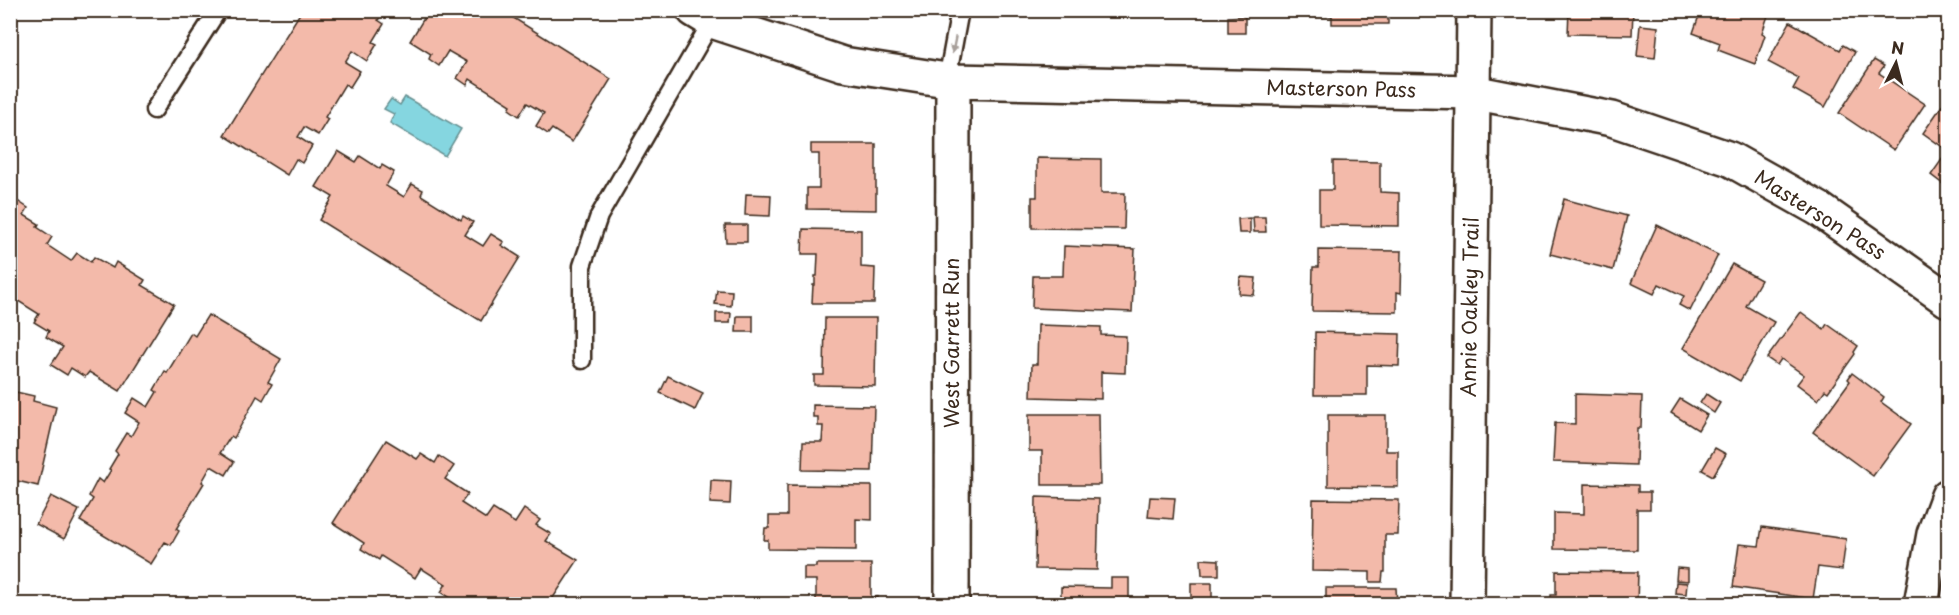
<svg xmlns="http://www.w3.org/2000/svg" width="1959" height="615" font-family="'Playpen Sans',sans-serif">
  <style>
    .water { fill: #85d6e0; stroke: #679192; stroke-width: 1.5 }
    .building { fill: #f3baaa; stroke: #3b2a1e; stroke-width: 1.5 }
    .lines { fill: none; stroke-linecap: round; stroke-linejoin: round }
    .service-casing { stroke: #3b2a1e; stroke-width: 21 }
    .minor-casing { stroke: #3b2a1e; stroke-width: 38 }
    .service { stroke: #fff; stroke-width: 16 }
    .minor { stroke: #fff; stroke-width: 33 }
    .oneway { fill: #a79f9a }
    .labels { text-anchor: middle; stroke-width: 6; stroke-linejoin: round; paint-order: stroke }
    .street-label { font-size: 20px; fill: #3b2a1e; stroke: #fff }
  </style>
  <rect width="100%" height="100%" fill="#fff"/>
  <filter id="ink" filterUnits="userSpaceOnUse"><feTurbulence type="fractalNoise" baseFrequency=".0167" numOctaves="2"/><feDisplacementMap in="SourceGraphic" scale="12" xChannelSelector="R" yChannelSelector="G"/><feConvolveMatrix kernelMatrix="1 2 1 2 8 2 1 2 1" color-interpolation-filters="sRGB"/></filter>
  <g filter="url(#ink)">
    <polygon class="water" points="405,97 461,129 445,156 390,123 394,114 384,109 391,99 400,105"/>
    <g class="building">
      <polygon points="302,10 385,10 378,20 384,24 373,42 377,44 367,61 352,51 345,62 360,71 350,87 345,84 325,117 328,119 318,135 304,127 298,137 312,146 302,163 296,159 287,175 224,135"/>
      <polygon points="429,10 501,10 611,79 572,142 552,129 548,134 536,126 544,113 527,103 519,116 509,109 511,105 470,79 467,85 457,78 467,62 448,51 439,66 429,59 431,54 410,41"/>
      <polygon points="1289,10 1388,10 1388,24 1332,24 1332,16 1289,16"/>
      <polygon points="1569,10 1633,10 1632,35 1568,34"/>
      <polygon points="1701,10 1770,10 1762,33 1765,35 1755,64 1718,50 1720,43 1693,33"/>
      <polygon points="1245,16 1245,33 1228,33 1228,17"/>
      <polygon points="1790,22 1840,50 1843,45 1855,52 1825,107 1793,89 1799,78 1768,62"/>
      <polygon points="1640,25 1658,27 1655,58 1637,56"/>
      <polygon points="1874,60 1884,66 1879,73 1925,104 1894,150 1839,113"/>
      <polygon points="1948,97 1948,188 1931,175 1948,151 1923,133"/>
      <polygon points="811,144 876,144 876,210 807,209 807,188 819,188 819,154 811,154"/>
      <polygon points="338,151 356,162 360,156 380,169 382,165 394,172 386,186 404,197 412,184 423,190 421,195 461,220 463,216 473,222 465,235 483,246 491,234 504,242 501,245 520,257 481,321 319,220 333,197 316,187"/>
      <polygon points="1037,158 1101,159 1101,193 1125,193 1124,229 1032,228 1032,197 1037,197"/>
      <polygon points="1333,161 1380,162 1380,192 1399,193 1399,226 1319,225 1319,190 1333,190"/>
      <polygon points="746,194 771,195 770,216 745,215"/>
      <polygon points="10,196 28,208 24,215 39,224 37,227 52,237 47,245 71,261 77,253 91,262 94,257 113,268 116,262 145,280 142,285 174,304 120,391 89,372 85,377 71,368 67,375 51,365 63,347 46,337 49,331 34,322 39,314 12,297 10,300"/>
      <polygon points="1564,199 1627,216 1613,270 1550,254"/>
      <polygon points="1253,217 1265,217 1266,232 1254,232"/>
      <polygon points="1250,218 1250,233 1239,233 1238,219"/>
      <polygon points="725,225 747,225 747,242 726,242"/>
      <polygon points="1657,225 1718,255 1690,311 1679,305 1684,296 1659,284 1654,294 1631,283"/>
      <polygon points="803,229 861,230 861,267 875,268 874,303 812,303 813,285 815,285 815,276 817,276 818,254 802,254"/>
      <polygon points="1064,246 1135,249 1132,312 1032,308 1033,276 1063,276"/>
      <polygon points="1319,250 1402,251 1401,293 1397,292 1397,312 1312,311 1313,267 1319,267"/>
      <polygon points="1732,264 1761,280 1746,306 1774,322 1740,381 1683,348"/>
      <polygon points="1240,277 1256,278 1254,295 1239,294"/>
      <polygon points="717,290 732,291 731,306 715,304"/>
      <polygon points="1801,312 1824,329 1827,324 1858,346 1854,352 1855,354 1828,392 1825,390 1818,400 1797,384 1804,375 1781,359 1777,365 1767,358"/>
      <polygon points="716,313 731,313 730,323 716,323"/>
      <polygon points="208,315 281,359 268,382 272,384 263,400 257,396 234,438 231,436 220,453 234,462 226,475 211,466 202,482 204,483 176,529 179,531 171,545 165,542 151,564 80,521 93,499 89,496 98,479 103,483 111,470 109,469 118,454 115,451 126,433 131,436 139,422 125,413 134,398 148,407 157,392 154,390 165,371 167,373 191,333 195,336"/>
      <polygon points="737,316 753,316 753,332 736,332"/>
      <polygon points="825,318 876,318 875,386 814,385 814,375 824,375"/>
      <polygon points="1038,325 1101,327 1101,335 1126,336 1125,373 1101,372 1101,399 1031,397 1032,364 1037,364"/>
      <polygon points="1315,332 1400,334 1399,366 1367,365 1367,395 1314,395"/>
      <polygon points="1852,373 1884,397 1881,402 1911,424 1873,476 1813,432 1850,381 1848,379"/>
      <polygon points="668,376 703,393 695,410 660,393"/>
      <polygon points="16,392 34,396 33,401 56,407 38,486 13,480 10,488 10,394 15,395"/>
      <polygon points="1575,394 1642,396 1641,428 1637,428 1636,465 1553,462 1555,423 1575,424"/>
      <polygon points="1706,394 1720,403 1714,413 1700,403"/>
      <polygon points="1680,399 1707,415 1698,430 1671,413"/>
      <polygon points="813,405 874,406 872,471 802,470 803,442 822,442 823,426 818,426 818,417 813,417"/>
      <polygon points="1029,414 1099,414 1100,485 1042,485 1042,451 1029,451"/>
      <polygon points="1328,415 1386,415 1386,451 1398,451 1398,487 1328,486"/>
      <polygon points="386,440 417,459 421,454 435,463 439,456 454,466 445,479 468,494 461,503 486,519 493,509 515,523 524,509 540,520 536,525 551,534 546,541 578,560 549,604 460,604 441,592 446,584 421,568 415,578 381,556 379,560 361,549 364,543 333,523"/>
      <polygon points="1715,448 1726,454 1713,476 1702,470"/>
      <polygon points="711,480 731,481 730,504 710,503"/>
      <polygon points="1584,484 1638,485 1638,492 1650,492 1650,509 1637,509 1637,550 1554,549 1554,513 1584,514"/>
      <polygon points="787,485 872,486 872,520 856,519 856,550 768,549 768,540 764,540 765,528 769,528 769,516 787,516"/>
      <polygon points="51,496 79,510 64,539 36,524"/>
      <polygon points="1036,497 1099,499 1097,570 1035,569"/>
      <polygon points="1150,497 1175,498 1173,519 1148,517"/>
      <polygon points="1313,499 1399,500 1398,535 1385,535 1385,572 1383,572 1382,582 1370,582 1370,572 1312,571"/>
      <polygon points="1762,527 1846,539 1842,570 1818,567 1813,599 1733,587 1739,544 1759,546"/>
      <polygon points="1201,559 1219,560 1219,575 1202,575"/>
      <polygon points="816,564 871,564 871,598 878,597 877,604 816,604 816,580 804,580 804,567 816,567"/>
      <polygon points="1677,568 1688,569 1688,581 1676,580"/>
      <polygon points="1556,571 1638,572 1637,604 1551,604 1551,595 1556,595"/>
      <polygon points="1111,578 1129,578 1129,604 1061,604 1061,587 1111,588"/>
      <polygon points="1676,582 1687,583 1686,594 1675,593"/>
      <rect x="1191" y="583" width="21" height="18"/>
      <polygon points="1326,588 1396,588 1397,604 1326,604"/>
      <polygon points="1238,598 1250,599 1250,604 1238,604"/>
    </g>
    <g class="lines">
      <g class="service-casing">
        <g id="service">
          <polyline points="947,80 960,10"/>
          <polyline points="154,110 218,10"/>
          <polyline points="582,360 582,266 599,216 712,21"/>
        </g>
      </g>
      <g class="minor-casing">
        <g id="minor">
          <polyline points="694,10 712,21 843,64 953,81 1472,92 1612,119 1730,159 1819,209 1948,300"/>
          <polyline points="952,604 953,81"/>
          <polyline points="1467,604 1474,10"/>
          <polyline points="1921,604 1934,534 1948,496"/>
        </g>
      </g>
      <use href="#service" class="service"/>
      <use href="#minor" class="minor"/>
    </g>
    <defs><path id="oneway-solid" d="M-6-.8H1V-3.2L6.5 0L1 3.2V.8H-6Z" transform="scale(1.5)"/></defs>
    <use class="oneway" href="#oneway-solid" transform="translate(954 45) rotate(101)"/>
  </g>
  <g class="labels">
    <g class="street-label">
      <text transform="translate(1341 89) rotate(1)" y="7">Masterson Pass</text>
      <text transform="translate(1820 215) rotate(32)" y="7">Masterson Pass</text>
      <text transform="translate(1470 307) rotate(-89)" y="7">Annie Oakley Trail</text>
      <text transform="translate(952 343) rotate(-90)" y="7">West Garrett Run</text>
    </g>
  </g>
  <rect width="1959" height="615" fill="none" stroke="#fff" stroke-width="36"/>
  <rect x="18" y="18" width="1923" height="579" fill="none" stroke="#3b2a1e" stroke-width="2" filter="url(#ink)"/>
  <g transform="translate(1896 63) rotate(6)" stroke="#ffffff" stroke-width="4.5" paint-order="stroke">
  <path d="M0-4.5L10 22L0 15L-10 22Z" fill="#3b2a1e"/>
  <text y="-9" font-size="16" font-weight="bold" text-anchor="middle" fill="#3b2a1e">N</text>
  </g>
</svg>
